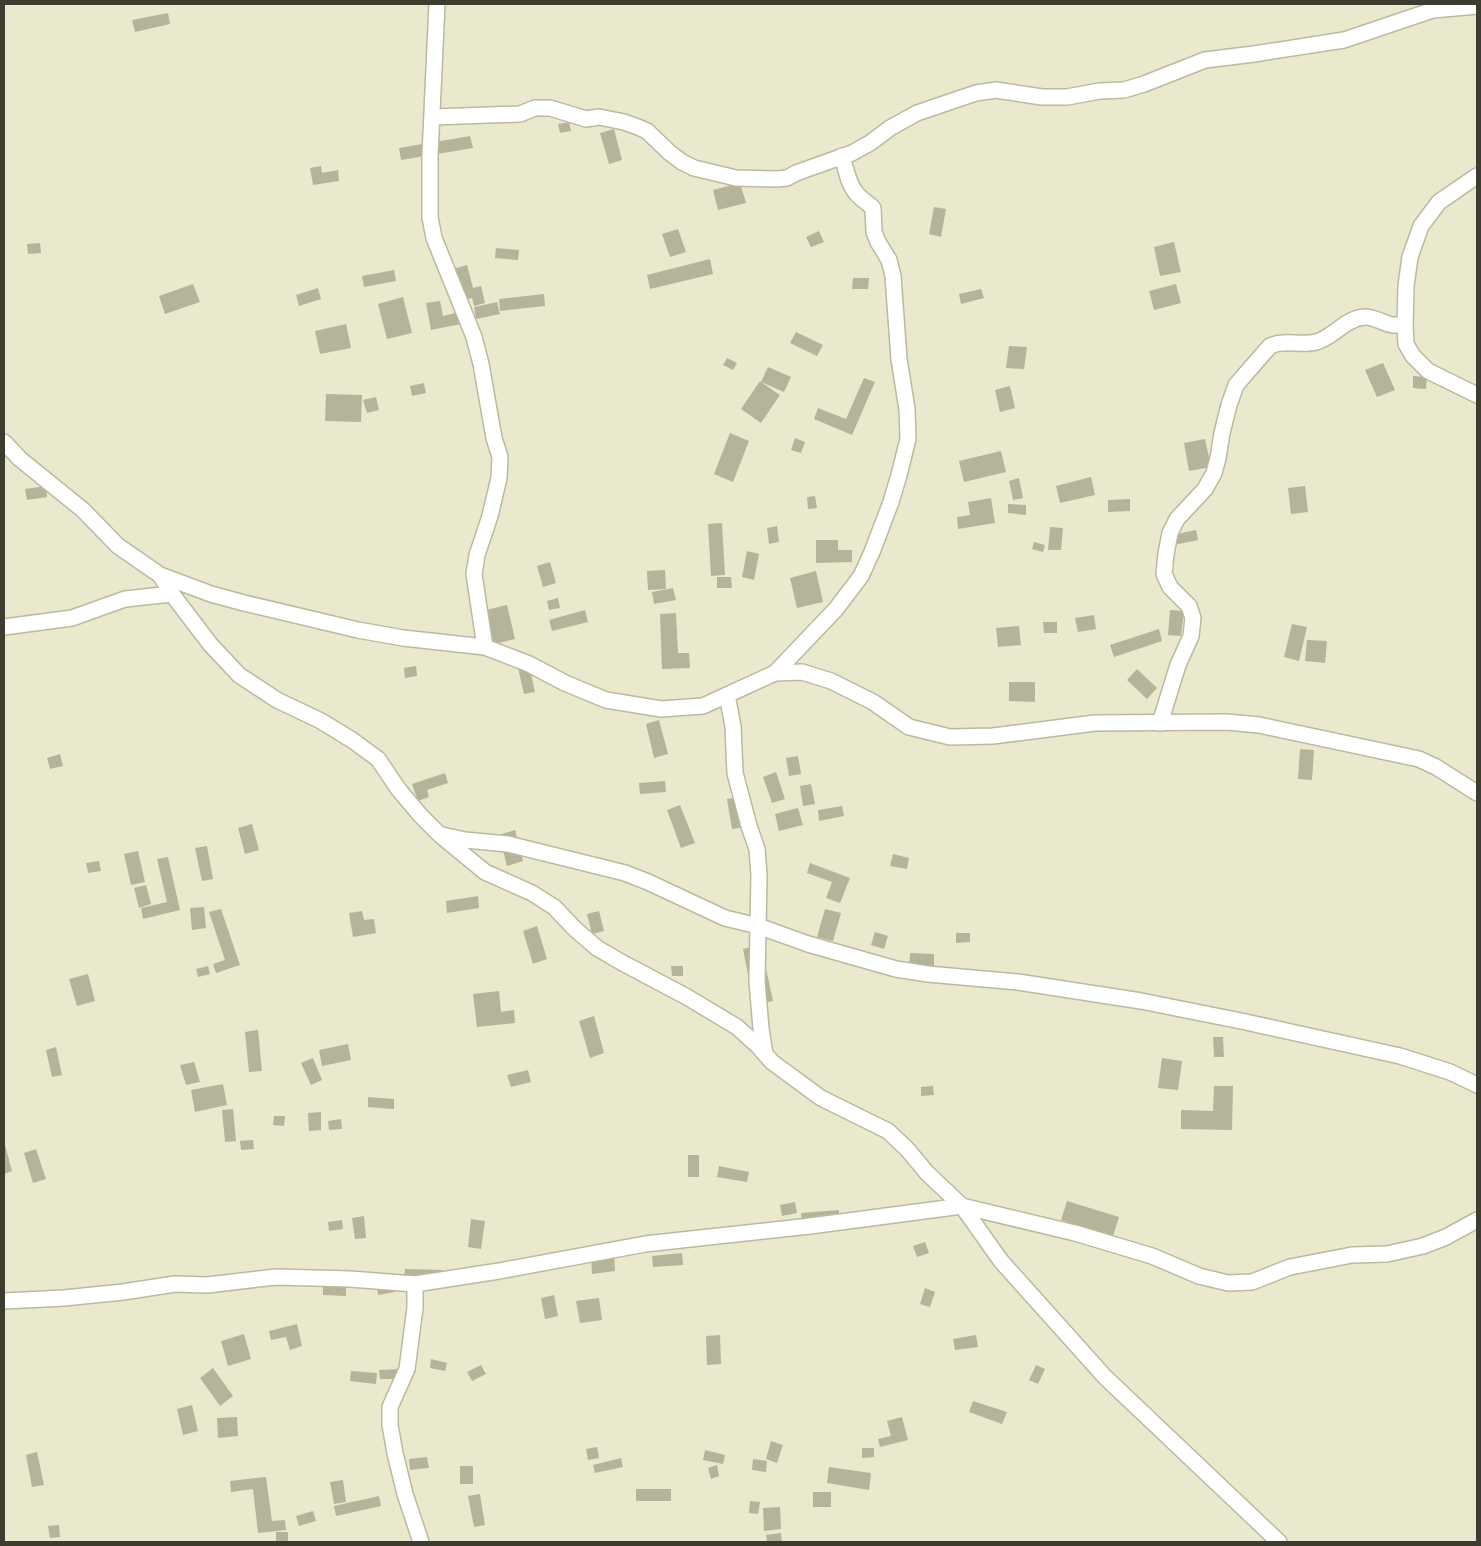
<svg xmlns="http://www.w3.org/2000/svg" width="1481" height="1546" font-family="Georgia,serif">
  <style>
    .building { fill: #b5b49a }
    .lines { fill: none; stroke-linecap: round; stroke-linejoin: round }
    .minor-casing { stroke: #bbbaa0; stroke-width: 18 }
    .minor { stroke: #fff; stroke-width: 15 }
  </style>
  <rect width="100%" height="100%" fill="#eae9ce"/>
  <g class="building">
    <polygon points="168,13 170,24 135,32 132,20"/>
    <polygon points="569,122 571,131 560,133 558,124"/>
    <polygon points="614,129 622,160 609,164 600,133"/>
    <polygon points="470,136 473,148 401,160 399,148"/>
    <polygon points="321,166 322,173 338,170 339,181 313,185 310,168"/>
    <polygon points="740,183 746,203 718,210 713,190"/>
    <polygon points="934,207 946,209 941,237 929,234"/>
    <polygon points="678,229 686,252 670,257 662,234"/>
    <polygon points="819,231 824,242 811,247 806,237"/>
    <polygon points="1174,242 1181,272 1160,276 1154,247"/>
    <polygon points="40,243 41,253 28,254 27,244"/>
    <polygon points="496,248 519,250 518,260 495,258"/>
    <polygon points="710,259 713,274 650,289 647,275"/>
    <polygon points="467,265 473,288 481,286 485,303 474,306 472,298 460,301 453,269"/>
    <polygon points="394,270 396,281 364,287 362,276"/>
    <polygon points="853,278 869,278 868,289 852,289"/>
    <polygon points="193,284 200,302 165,314 159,296"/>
    <polygon points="1176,284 1181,303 1154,310 1149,291"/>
    <polygon points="318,288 321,299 299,306 296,295"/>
    <polygon points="981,289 984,298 961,304 959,294"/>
    <polygon points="544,294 545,306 500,311 499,299"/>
    <polygon points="403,297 412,333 387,339 378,304"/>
    <polygon points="440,301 443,316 468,310 471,322 431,330 426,303"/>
    <polygon points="497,302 500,314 476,319 474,307"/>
    <polygon points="346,324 351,348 320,354 315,331"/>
    <polygon points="796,332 823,345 817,356 790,343"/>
    <polygon points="1009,346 1027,347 1024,369 1006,368"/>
    <polygon points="727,358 737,363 733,370 723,365"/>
    <polygon points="1383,363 1395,390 1377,397 1365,370"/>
    <polygon points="768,367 791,377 784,392 761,382 780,395 761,423 741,409 760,381 761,382"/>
    <polygon points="1413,376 1427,377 1426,389 1413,388"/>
    <polygon points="864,378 875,382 852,435 814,419 818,408 846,419"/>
    <polygon points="424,383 426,393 412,396 410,386"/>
    <polygon points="1010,386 1015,408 1000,412 995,390"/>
    <polygon points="326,394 362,395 361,422 325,421"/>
    <polygon points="376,397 379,410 367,413 363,400"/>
    <polygon points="730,433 749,441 733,482 714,474"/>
    <polygon points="795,438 805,442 801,453 791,450"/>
    <polygon points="1205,439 1211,467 1189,471 1184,443"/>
    <polygon points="1001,451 1006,472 964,482 959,461"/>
    <polygon points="1091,477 1095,495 1060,503 1056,486"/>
    <polygon points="1019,478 1023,498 1013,500 1009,481"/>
    <polygon points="46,486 47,497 27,500 25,489"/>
    <polygon points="1305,486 1308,512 1291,514 1288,488"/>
    <polygon points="815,496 817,508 808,509 807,497"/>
    <polygon points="991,498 995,523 958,529 957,517 970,515 968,502"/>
    <polygon points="1130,499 1130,511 1108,512 1108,500"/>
    <polygon points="1008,504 1026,505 1026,515 1008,513"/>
    <polygon points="722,523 725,575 711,576 708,524"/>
    <polygon points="777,526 779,542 769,544 767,528"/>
    <polygon points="1050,527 1063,528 1061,550 1048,550"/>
    <polygon points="1196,530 1198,540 1174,545 1172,535"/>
    <polygon points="816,540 838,540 838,550 852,550 852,562 816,563"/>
    <polygon points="1034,542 1045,545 1043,552 1032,549"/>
    <polygon points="747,551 759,554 754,580 742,577"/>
    <polygon points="550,562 556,583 543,587 537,566"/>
    <polygon points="665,570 666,589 648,590 647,571"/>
    <polygon points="816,571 823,602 797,608 790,578"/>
    <polygon points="717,577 731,577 732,588 717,588"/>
    <polygon points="673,588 676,600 654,604 652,592"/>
    <polygon points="558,598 560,608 549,610 547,601"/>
    <polygon points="507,605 515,639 494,644 486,610"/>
    <polygon points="585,610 588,622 552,631 549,620"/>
    <polygon points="1170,610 1184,611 1181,636 1168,635"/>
    <polygon points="676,613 678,653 689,653 690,668 662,669 660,614"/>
    <polygon points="1094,615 1096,629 1078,632 1075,618"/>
    <polygon points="1043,622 1057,622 1057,633 1044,633"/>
    <polygon points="1292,624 1307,627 1299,661 1284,657"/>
    <polygon points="1019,626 1021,645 998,647 996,628"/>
    <polygon points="1159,629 1162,641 1114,657 1110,645"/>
    <polygon points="1307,640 1327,641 1325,663 1305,661"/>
    <polygon points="529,665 535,692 524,694 518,668"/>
    <polygon points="416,666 417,676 405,678 404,668"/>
    <polygon points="1137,669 1157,688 1147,699 1127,680"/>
    <polygon points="1009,682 1035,682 1035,702 1009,701"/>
    <polygon points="659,720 668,754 654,758 646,724"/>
    <polygon points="1300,749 1314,750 1312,780 1298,779"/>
    <polygon points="60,754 63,766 50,769 47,758"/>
    <polygon points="798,756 801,774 789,776 786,758"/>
    <polygon points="776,772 785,799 772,803 763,777"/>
    <polygon points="445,773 448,783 427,790 429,797 418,801 412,784"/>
    <polygon points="665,781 666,792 640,794 639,783"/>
    <polygon points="811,784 815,804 803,806 800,786"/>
    <polygon points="739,797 745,827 732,829 727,799"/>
    <polygon points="680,805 695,843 681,848 667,810"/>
    <polygon points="842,806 844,816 819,821 818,810"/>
    <polygon points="798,808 803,825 779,831 775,814"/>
    <polygon points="252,824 259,850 245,854 238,828"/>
    <polygon points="515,830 523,861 507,866 499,835"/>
    <polygon points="207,846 213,879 202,881 195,848"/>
    <polygon points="138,851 145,882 131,885 124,854"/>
    <polygon points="893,854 909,858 907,869 890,866"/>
    <polygon points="168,857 180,910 143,919 141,908 167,902 157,859"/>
    <polygon points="99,861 101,871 88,873 86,863"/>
    <polygon points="810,863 850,878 840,903 826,898 832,882 807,873"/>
    <polygon points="146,885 151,904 139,908 134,888"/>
    <polygon points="478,896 479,908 447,913 446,901"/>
    <polygon points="204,907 206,928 192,930 190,908"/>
    <polygon points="221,909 240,965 216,973 213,964 225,960 209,912"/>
    <polygon points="825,909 841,913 833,941 817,937"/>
    <polygon points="362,911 364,920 374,919 376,933 353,937 349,913"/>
    <polygon points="599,911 604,931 592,934 587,914"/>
    <polygon points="537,926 547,959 533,964 523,931"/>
    <polygon points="875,932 888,936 884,949 871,945"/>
    <polygon points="956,933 970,933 970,942 956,943"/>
    <polygon points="761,945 773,1001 754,1005 743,949"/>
    <polygon points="910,953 934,954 934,968 909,968"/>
    <polygon points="208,966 210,974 198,977 196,969"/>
    <polygon points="671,966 683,966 683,976 672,976"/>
    <polygon points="88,974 95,1001 77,1006 69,979"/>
    <polygon points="499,991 501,1012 514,1010 515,1023 477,1027 473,994"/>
    <polygon points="594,1016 604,1053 590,1058 579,1021"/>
    <polygon points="258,1030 262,1071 249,1072 245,1032"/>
    <polygon points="1213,1037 1223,1037 1224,1057 1214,1057"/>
    <polygon points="348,1044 351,1060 322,1066 319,1050"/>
    <polygon points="56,1047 62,1075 52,1077 46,1050"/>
    <polygon points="313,1058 322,1080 311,1085 301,1063"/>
    <polygon points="1162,1058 1182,1061 1178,1090 1158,1088"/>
    <polygon points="194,1062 200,1082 186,1085 180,1065"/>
    <polygon points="528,1070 531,1082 511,1087 507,1075"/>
    <polygon points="223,1084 227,1105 195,1112 191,1090"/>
    <polygon points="933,1086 934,1095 921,1096 921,1087"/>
    <polygon points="1214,1086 1233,1086 1232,1130 1181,1129 1181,1110 1213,1111"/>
    <polygon points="368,1097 394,1099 394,1109 368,1107"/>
    <polygon points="233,1109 236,1141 225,1142 222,1110"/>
    <polygon points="321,1112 321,1130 309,1131 308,1113"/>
    <polygon points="274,1116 285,1116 284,1126 273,1125"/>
    <polygon points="341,1119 342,1129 329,1130 328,1121"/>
    <polygon points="253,1140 254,1149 241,1150 240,1141"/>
    <polygon points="4,1141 12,1171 4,1174"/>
    <polygon points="36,1149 46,1179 33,1183 24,1153"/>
    <rect x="688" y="1155" width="11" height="22"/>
    <polygon points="719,1166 749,1172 747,1182 717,1177"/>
    <polygon points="1067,1201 1119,1217 1113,1236 1061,1220"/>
    <polygon points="795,1202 797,1213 782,1216 780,1205"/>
    <polygon points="839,1210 839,1220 802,1222 801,1213"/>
    <polygon points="364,1216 366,1238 355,1239 352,1218"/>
    <polygon points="471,1219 485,1221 481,1249 468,1247"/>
    <polygon points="342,1220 343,1229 329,1231 328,1222"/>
    <polygon points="925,1242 929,1253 917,1257 913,1246"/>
    <polygon points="614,1250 615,1271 592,1274 591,1252"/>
    <polygon points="682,1253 683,1265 653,1267 652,1256"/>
    <polygon points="405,1269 442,1270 441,1280 404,1279"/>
    <polygon points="392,1278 395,1292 378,1295 376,1280"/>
    <polygon points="323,1285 346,1287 346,1296 323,1295"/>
    <polygon points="925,1288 935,1292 930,1307 920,1304"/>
    <polygon points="554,1295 558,1316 545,1319 541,1298"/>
    <polygon points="599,1298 602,1320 580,1323 576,1301"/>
    <polygon points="297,1324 302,1346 290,1350 286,1337 271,1340 269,1331"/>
    <polygon points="244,1334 251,1359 228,1366 221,1341"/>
    <polygon points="720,1335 721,1364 707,1365 706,1336"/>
    <polygon points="976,1335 978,1347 955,1350 953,1339"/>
    <polygon points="431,1359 447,1363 445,1371 430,1368"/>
    <polygon points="481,1365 486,1374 472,1381 467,1372"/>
    <polygon points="1036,1365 1045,1369 1038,1384 1029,1380"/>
    <polygon points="213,1368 233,1396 220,1406 200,1378"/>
    <polygon points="400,1369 400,1379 380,1379 379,1370"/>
    <polygon points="351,1371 377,1373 376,1384 350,1381"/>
    <polygon points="973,1401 1007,1412 1002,1424 969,1412"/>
    <polygon points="192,1405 198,1431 183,1435 177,1409"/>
    <polygon points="237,1417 238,1436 218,1438 217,1418"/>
    <polygon points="902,1417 908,1440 880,1447 878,1439 891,1436 887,1421"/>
    <polygon points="771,1441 783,1445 777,1463 766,1459"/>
    <polygon points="597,1447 599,1458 588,1460 586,1449"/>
    <polygon points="862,1448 874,1448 874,1457 862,1458"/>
    <polygon points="705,1450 725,1455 723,1464 703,1460"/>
    <polygon points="37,1452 44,1485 32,1487 26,1455"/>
    <polygon points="427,1457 429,1468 410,1470 409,1459"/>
    <polygon points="621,1458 623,1467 595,1473 593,1465"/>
    <polygon points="753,1459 767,1461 766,1472 752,1470"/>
    <polygon points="717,1465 719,1476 711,1479 708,1468"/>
    <rect x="460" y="1466" width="13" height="18"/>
    <polygon points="829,1467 871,1473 869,1490 827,1483"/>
    <polygon points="266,1477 272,1521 285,1520 286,1530 258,1533 253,1489 231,1492 230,1481"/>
    <polygon points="343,1480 346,1502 334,1504 330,1482"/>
    <rect x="636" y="1489" width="35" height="12"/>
    <rect x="813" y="1492" width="18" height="15"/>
    <polygon points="480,1494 485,1525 474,1527 468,1496"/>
    <polygon points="379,1496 381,1506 336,1516 334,1506"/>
    <polygon points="750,1501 760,1502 758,1514 749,1513"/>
    <polygon points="780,1507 781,1529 764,1531 763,1508"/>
    <polygon points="313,1511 316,1521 299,1526 296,1516"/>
    <polygon points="59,1525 60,1537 50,1538 48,1526"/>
    <rect x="276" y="1532" width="12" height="10"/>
    <polygon points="781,1533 782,1542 767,1542 766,1535"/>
  </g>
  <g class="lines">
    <g class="minor-casing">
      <g id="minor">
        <polyline points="437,4 430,155 430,217 434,238 474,337 481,364 494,438 500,457 499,478 490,516 477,555 474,574 485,647"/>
        <polyline points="433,117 520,114 535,108 550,108 586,119 599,117 624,122 638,127 647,131 670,153 682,162 694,168 736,178 777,179 787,178 796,173 852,153 870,143 890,128 917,113 976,93 996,90 1042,97 1067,97 1100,91 1124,90 1144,84 1205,60 1254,54 1344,40 1433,10 1477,6"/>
        <polyline points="1477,176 1439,202 1421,226 1410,257 1406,286 1405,325 1406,344 1413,356 1428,371 1477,395"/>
        <polyline points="4,442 20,459 83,510 118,546 160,575 211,594 244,603 358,630 403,638 485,647 529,664 565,683 606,700 661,709 703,706 775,673 802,672 831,681 873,702 909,727 950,737 993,736 1095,723 1227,722 1259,725 1419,759 1436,767 1477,793"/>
        <polyline points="160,575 172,594 210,644 239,675 277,700 321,721 352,740 378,759 399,790 421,816 440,835 485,872 532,893 554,907 575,929 597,948 621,962 687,997 737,1027 758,1046 772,1062 821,1098 888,1131 907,1149 927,1173 962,1206 1075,1233 1152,1256 1199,1276 1228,1283 1252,1282 1290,1267 1352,1255 1387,1254 1423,1246 1446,1237 1477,1220"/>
        <polyline points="4,627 72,618 125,599 172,594"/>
        <path d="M775 673 836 609 861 576 872 552 891 502 899 475 908 439 907 409 899 359 893 276 889 260 878 242 874 232 873 208C868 203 861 199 857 194 848 184 846 169 842 156"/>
        <polyline points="727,695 733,726 735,773 749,826 757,849 759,875 757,981 761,1029 765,1054"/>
        <path d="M1160 723 1178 665 1191 636 1193 618 1189 606 1170 587 1164 574 1166 554 1170 533 1177 519 1205 489 1214 473 1218 458 1222 433 1229 405 1236 385 1270 346C1285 339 1301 346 1316 342 1333 338 1344 319 1364 317 1374 316 1383 324 1393 325 1397 325 1401 325 1405 325"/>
        <polyline points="442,835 465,840 508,844 625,873 648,882 725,918 758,926 808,944 896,969 928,974 1018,982 1141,1001 1241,1021 1400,1056 1450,1072 1477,1085"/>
        <polyline points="415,1284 415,1308 407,1369 390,1407 390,1425 395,1453 405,1494 421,1542"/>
        <polyline points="4,1301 64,1298 123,1292 175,1284 207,1285 276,1277 350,1279 415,1284 499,1271 645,1244 810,1226 962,1206 1001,1261 1105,1377 1279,1542"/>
      </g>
    </g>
    <use href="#minor" class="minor"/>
  </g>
  <rect width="1481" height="1546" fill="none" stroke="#3c3c31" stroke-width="10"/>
</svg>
